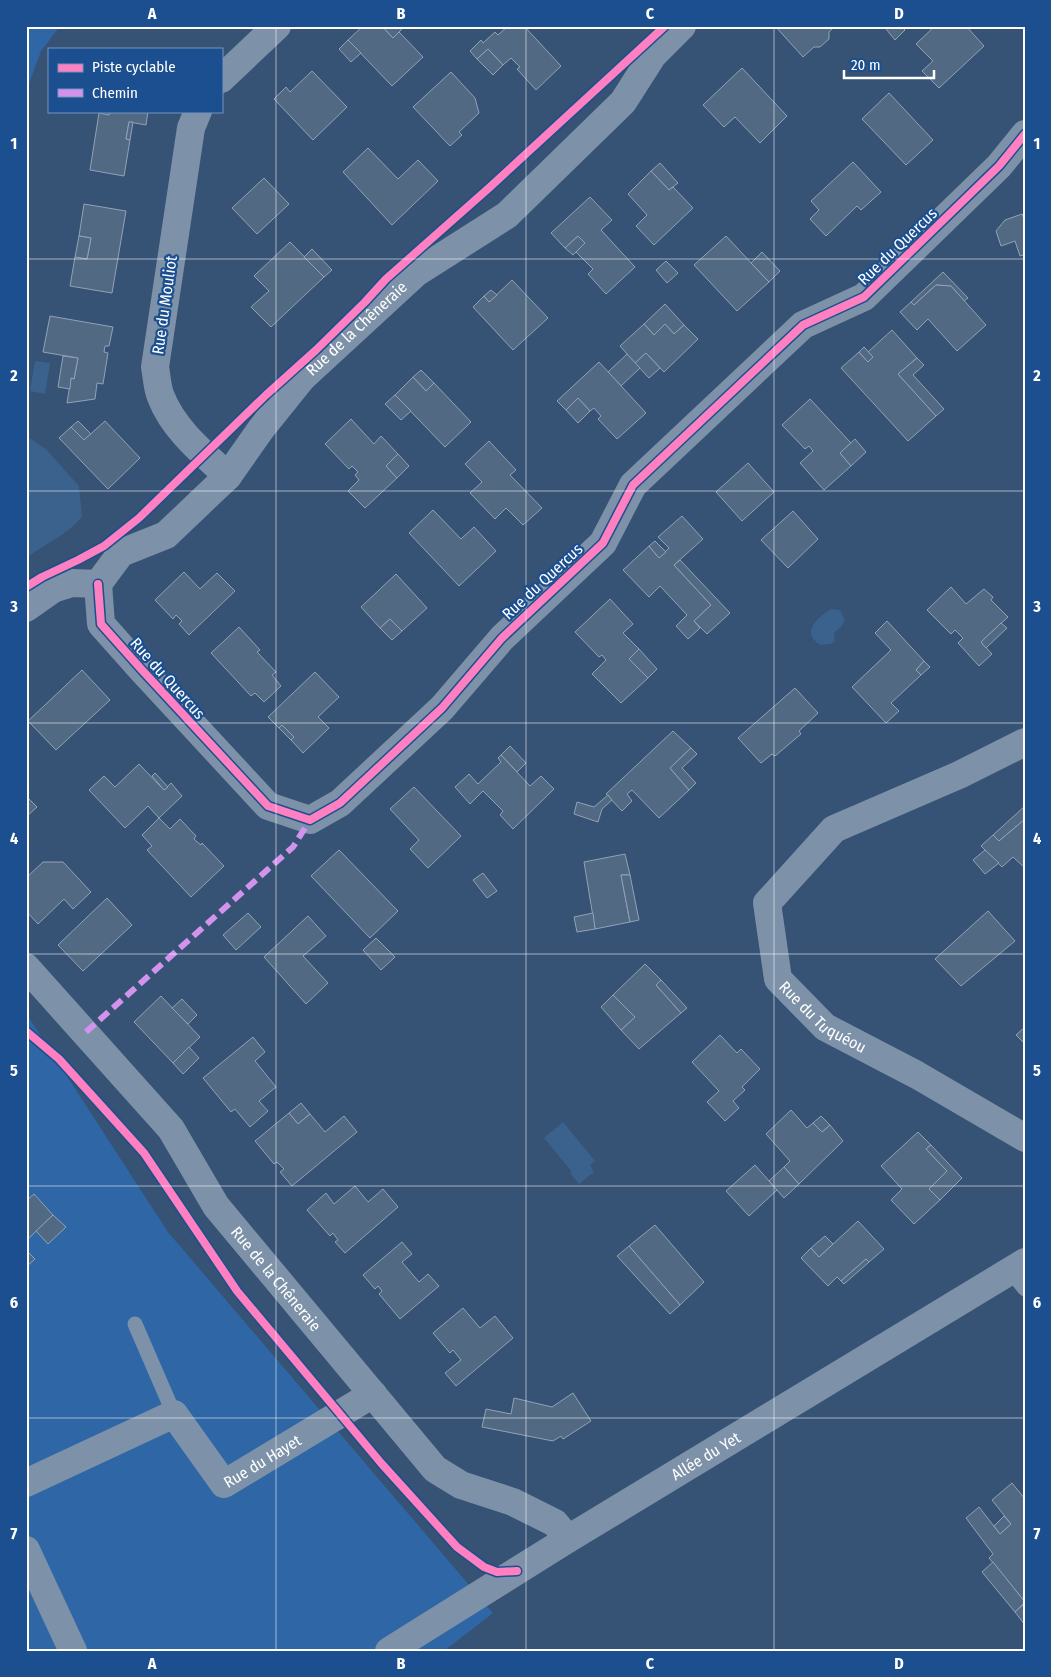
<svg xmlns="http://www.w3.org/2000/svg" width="1051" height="1677" font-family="'Fira Sans Condensed',sans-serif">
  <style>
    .green { fill: #2f66a5 }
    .water { fill: #3b618d }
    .building { fill: #526984; stroke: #92a2b6 }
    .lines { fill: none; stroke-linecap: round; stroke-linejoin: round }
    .lane { stroke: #7d92a8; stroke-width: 15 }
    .street { stroke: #7d92a8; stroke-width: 28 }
    .quiet { stroke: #d193ec; stroke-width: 6; stroke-dasharray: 12 6; stroke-linecap: butt }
    .cycleway-casing { stroke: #1b4f8f; stroke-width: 11 }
    .cycleway { stroke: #ff80c0; stroke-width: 8 }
    .grid { fill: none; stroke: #fff; stroke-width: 1; stroke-opacity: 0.55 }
    .labels { text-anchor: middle; stroke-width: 4.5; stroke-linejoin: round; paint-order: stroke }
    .street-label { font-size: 16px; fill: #fff; stroke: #1b4f8f }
    .neatline { fill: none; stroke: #fff; stroke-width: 2 }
    .grid-label { font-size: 16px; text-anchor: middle; font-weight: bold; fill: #fff }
  </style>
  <rect width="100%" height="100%" fill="#365274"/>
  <g class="green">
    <polygon points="26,26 60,26 41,51 26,92"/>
    <polygon points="26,1013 168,1232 493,1613 444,1651 26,1651"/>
  </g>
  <g class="water">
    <polygon points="35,361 50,363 45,394 30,391"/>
    <path d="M26 436 45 448 79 486 82 517C67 535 45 544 26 558Z"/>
    <path d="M831 609 840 610 845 620 841 627 834 633 835 641 831 644 821 645C799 633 818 617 831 609Z"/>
    <polygon points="563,1122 595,1161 590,1165 594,1172 579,1184 570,1173 572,1172 544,1138"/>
  </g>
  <g class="building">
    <polygon points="363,26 382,26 393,38 399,32 423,57 392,86 348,40"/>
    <polygon points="382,26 399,26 402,29 393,38"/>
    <polygon points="508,26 524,26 561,66 536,90 517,69 520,67 511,58 503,65 488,49 477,59 470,51 481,40 483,43 495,32 498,35"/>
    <polygon points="775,26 835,26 829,32 829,39 820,47 814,47 803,57"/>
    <polygon points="889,26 901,26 905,30 895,40 886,29"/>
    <polygon points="935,26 966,26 984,46 939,88 922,71 933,61 916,44"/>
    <polygon points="348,40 361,53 351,62 339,49"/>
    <polygon points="488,49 503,65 493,75 477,59"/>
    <polygon points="742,68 787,116 760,143 735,117 724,127 703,105"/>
    <polygon points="312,71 347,107 313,140 274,99 286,87 290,92"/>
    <polygon points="451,72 475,98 479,113 459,132 462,135 450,146 413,107"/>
    <polygon points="889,93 933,140 906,165 862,119"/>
    <polygon points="110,111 148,111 146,125 129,122 126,139 130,140 124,176 90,170 99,113 109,115"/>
    <polygon points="129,122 133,122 130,140 126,139"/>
    <polygon points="368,148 398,179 418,160 438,181 392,225 343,172"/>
    <polygon points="853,162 881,192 861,210 857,206 826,236 810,219 819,210 811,201"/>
    <polygon points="660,163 678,183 669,190 651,171"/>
    <polygon points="651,171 669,190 673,187 693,208 654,245 636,226 647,215 628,194"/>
    <polygon points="264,178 289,204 257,234 232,208"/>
    <polygon points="590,197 612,220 601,230 635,267 606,294 588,274 593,269 576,252 585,243 578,236 565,248 551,233"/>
    <polygon points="84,204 126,211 112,293 70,286 75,257 87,259 91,238 79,236"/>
    <polygon points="1022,214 1025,221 1025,260 1023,255 1020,256 1015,241 1001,246 996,231 1005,220"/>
    <polygon points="79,236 91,238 87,259 75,257"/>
    <polygon points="578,236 585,243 573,255 565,248"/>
    <polygon points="726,236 769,282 737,311 694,265"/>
    <polygon points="290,242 324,277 271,327 251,307 269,291 254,276"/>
    <polygon points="312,249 332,270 324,277 304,257"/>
    <polygon points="762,252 780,271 769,282 751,263"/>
    <polygon points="666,261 678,273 667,283 656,270"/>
    <polygon points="943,272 968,298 964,301 951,286 936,285 914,305 911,302"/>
    <polygon points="512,280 548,318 513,350 473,307 484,296 489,302"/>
    <polygon points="936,285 951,286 986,325 957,351 928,319 917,330 900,312 911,302 914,305"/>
    <polygon points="491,290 497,295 489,302 484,296"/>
    <polygon points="665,304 684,325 674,334 665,324 654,335 644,324"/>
    <polygon points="50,316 113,327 109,346 105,346 104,352 108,353 103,384 97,383 95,399 67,403 71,378 74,379 78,358 43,352"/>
    <polygon points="644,324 654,335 665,324 674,334 684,325 698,339 664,372 646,353 635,363 620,346"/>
    <polygon points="892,330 917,358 898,374 936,416 908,441 841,368 859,352 868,362 873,357 868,352"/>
    <polygon points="864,347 873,357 868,362 859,352"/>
    <polygon points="646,353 660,368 649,378 635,363"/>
    <polygon points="627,354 640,368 621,386 608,372"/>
    <polygon points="63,356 78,358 74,379 71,378 70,389 58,387"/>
    <polygon points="917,358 924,365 913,375 944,409 936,416 898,374"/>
    <polygon points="599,362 646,413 617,439 598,419 601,416 594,408 590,411 578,398 566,410 557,401"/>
    <polygon points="421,370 434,383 426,391 413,377"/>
    <polygon points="413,377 426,391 434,383 471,422 445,447 395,395"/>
    <polygon points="395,395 411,411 401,420 385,404"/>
    <polygon points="578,398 590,411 578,423 566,410"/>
    <polygon points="810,399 851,443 840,453 851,466 824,490 800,463 813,451 809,446 805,449 782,425"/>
    <polygon points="351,419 374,444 381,436 398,454 386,466 397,478 365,508 348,491 359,480 355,475 358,472 352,466 349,469 325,444"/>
    <polygon points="78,421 91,434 84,440 71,427"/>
    <polygon points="105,421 140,458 108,489 59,438 71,427 84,440"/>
    <polygon points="855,439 866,452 851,466 840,453"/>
    <polygon points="489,441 516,470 510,475 542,508 523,525 506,508 495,519 470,493 482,482 465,464"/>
    <polygon points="398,454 409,466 397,478 386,466"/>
    <polygon points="748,463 774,492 742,521 716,492"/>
    <polygon points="433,510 461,539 474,527 496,551 459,586 409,533"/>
    <polygon points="793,511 818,539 788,568 761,540"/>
    <polygon points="682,516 703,539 674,565 711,605 694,621 700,628 688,639 676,626 687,615 660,586 649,597 623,570 649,546 659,558 669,548 658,537"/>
    <polygon points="655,541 666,552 659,558 649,546"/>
    <polygon points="680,560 730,613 707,634 694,621 711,605 674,565"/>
    <polygon points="184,572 200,589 217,573 235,591 189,635 179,624 182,621 176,615 173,619 155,600"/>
    <polygon points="396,574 427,608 402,631 390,619 380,628 361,607"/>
    <polygon points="951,587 966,604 984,589 993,597 991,600 1008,617 981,642 992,654 979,666 958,643 963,638 955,630 951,634 927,610"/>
    <polygon points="610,599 633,624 623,633 639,649 629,659 648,678 621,703 592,674 606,660 602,655 599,657 575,632"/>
    <polygon points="390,619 402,631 392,640 380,628"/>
    <polygon points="887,621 924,661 916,670 921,675 891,703 899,711 886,723 852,687 891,650 875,633"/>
    <polygon points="1001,623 1007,628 986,648 981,642"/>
    <polygon points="239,627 260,650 257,652 276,672 272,675 281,686 264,702 255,693 251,696 211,653"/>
    <polygon points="639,649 657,669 648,678 629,659"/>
    <polygon points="924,661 930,667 921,675 916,670"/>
    <polygon points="82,670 110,700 56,750 28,721"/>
    <polygon points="315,672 339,697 318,717 329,728 303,753 291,740 294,737 282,725 279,728 268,717"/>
    <polygon points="795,688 818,713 799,731 801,734 775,756 772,754 761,763 738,738"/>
    <polygon points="282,725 294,737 291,740 279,728"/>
    <polygon points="673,731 691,748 670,768 689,790 659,818 632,790 627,794 632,801 622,811 606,794"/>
    <polygon points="510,746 526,763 517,772 501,755"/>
    <polygon points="691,748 697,754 682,768 696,783 689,790 670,768"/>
    <polygon points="501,755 530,786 541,776 554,789 513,829 500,815 503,811 483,791 470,804 455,787 469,774 478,784 501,762 498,758"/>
    <polygon points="139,764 164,790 171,783 182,796 159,818 148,806 125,828 89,790 104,776 115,787"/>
    <polygon points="155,773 168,787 164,790 152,776"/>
    <polygon points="414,787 461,836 428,868 410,849 419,840 390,809"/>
    <polygon points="608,795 612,800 602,809 598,822 574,814 577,802 594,807"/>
    <polygon points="26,796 37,807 26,817"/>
    <polygon points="1025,806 1025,819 999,841 993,835"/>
    <polygon points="159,818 170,829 180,819 196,836 194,839 196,841 201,845 202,843 224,866 191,897 147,850 152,846 142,835"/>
    <polygon points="1025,819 1025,868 1013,857 1002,867 981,846 993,835 999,841"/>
    <polygon points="339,850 398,911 370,938 311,876"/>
    <polygon points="985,850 999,863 985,874 973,860"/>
    <polygon points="625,854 630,875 621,875 630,922 595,929 584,862"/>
    <polygon points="43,862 63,862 91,892 73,909 64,899 38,924 26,911 26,878"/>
    <polygon points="483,873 497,891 487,898 473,880"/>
    <polygon points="621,875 630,875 639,920 630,922"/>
    <polygon points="107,898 132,925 83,971 58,945"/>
    <polygon points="988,911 1015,941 961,986 935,959"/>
    <polygon points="248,913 261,927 236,950 223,935"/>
    <polygon points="593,913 595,929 577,932 574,917"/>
    <polygon points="308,916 326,936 303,956 328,983 306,1004 264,957"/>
    <polygon points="376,938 395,957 381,970 363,950"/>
    <polygon points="645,964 661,980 656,985 681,1013 639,1049 621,1030 635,1017 613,995"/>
    <polygon points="661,980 687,1008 681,1013 656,985"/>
    <polygon points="613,995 635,1017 621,1030 601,1007"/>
    <polygon points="161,996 200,1037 173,1063 134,1022"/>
    <polygon points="182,999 197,1015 188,1024 172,1008"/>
    <polygon points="1025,1027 1025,1044 1016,1035"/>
    <polygon points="720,1035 737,1053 741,1049 760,1069 742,1087 745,1090 733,1101 739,1108 725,1121 707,1102 719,1091 692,1062"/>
    <polygon points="253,1037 265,1052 255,1061 276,1087 259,1101 268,1111 250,1127 235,1109 231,1112 203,1078"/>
    <polygon points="189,1047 199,1058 183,1074 173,1063"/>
    <polygon points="301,1103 310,1114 298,1124 289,1113"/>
    <polygon points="791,1110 807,1128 813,1123 822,1132 830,1125 843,1141 799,1184 784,1167 790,1161 766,1134"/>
    <polygon points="289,1113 298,1124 310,1114 325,1132 344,1116 357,1132 292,1186 280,1172 284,1169 277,1162 274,1164 255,1141"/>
    <polygon points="821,1116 830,1125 822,1132 813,1123"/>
    <polygon points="918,1132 931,1145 926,1149 947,1171 929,1189 940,1200 914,1224 891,1200 902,1189 881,1166"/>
    <polygon points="931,1145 962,1178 940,1200 929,1189 947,1171 926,1149"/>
    <polygon points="755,1165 777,1190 749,1216 726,1191"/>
    <polygon points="784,1167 799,1184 784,1198 769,1181"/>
    <polygon points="355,1186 368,1202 383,1189 398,1207 345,1253 335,1242 338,1240 333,1233 330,1236 307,1210 326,1193 334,1204"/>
    <polygon points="34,1194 53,1215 26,1241 26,1201"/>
    <polygon points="53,1215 66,1227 48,1244 36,1231"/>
    <polygon points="858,1221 884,1249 869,1262 866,1259 841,1281 837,1277 828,1286 801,1258 811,1248 819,1257"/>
    <polygon points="655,1225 704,1282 680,1305 629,1246"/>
    <polygon points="825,1236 833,1244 819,1257 811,1248"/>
    <polygon points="402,1242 412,1254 402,1262 419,1282 428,1274 439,1286 400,1319 379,1294 382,1291 378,1286 375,1289 363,1275"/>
    <polygon points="629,1246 680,1305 670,1314 617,1256"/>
    <polygon points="26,1250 35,1259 26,1267"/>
    <polygon points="866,1259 869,1262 844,1284 841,1281"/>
    <polygon points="463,1308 480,1328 495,1316 513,1338 456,1386 445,1373 461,1360 453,1350 450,1353 433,1333"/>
    <polygon points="573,1393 591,1421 563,1439 561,1436 553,1441 482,1427 486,1409 511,1414 514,1398 552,1407"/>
    <polygon points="1012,1483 1025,1499 1025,1602 989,1558 993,1554 966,1518 979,1507 1000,1534 1011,1524 992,1500"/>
    <polygon points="1004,1516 1011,1524 1000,1534 994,1526"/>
    <polygon points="993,1562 1025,1602 1015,1612 982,1572"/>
    <polygon points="1025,1603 1025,1625 1015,1612"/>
  </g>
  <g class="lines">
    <g class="lane">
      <polyline points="1010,1271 1025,1289"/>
      <polyline points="135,1324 174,1414"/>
    </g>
    <g class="street">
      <polyline points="221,79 277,26"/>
      <path d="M198 111 191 128 155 367C157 377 157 388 161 397 174 430 203 453 228 476"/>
      <polyline points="98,584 101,624 142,670 268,806 310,820 340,803 442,708 502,638 603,543 633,485 803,325 864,297 999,166 1025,134"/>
      <path id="s1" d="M98 584 121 553 166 535 228 476 261 429 302 378 416 273 507 215 623 102 653 55 682 26"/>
      <polyline points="26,608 53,589 72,583 98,584"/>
      <path id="s2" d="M1025 742 959 775 834 829 767 903 778 979 825 1027 917 1075 1025 1138"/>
      <path id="s3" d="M26 967 171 1129 216 1206 435 1469 461 1485 513 1502 555 1523 568 1539"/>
      <path id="s4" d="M26 1483 174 1414 224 1484 373 1394"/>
      <polyline points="26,1550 73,1651"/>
      <path id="s5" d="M389 1651 568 1539 1025 1262"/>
    </g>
    <polyline class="quiet" points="86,1032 293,847 310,820"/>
    <g class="cycleway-casing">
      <g id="cycleway">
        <polyline points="98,584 101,624 142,670 268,806 310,820 340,803 442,708 502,638 603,543 633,485 803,325 864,297 999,166 1025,134"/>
        <polyline points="26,587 42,577 78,560 104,546 139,518 266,395 316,350 365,302 386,279 490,187 665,26"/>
        <polyline points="26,1031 59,1059 144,1153 237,1291 381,1463 457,1547 484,1567 497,1572 517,1571"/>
      </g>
    </g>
    <use href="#cycleway" class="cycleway"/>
  </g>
  <path class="grid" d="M276 26V1651M526 26V1651M774 26V1651M26 259H1025M26 491H1025M26 723H1025M26 954H1025M26 1186H1025M26 1418H1025"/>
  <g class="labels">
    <g class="street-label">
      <text transform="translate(897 246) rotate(-44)" y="6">Rue du Quercus</text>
      <text transform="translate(164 305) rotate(-82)" y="6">Rue du Mouliot</text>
      <text dy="6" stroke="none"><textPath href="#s1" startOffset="369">Rue de la Chêneraie</textPath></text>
      <text transform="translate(542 581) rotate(-43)" y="6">Rue du Quercus</text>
      <text transform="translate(168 678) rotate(48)" y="6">Rue du Quercus</text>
      <text dy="6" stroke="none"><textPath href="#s2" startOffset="446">Rue du Tuquéou</textPath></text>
      <text dy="6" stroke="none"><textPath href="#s3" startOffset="401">Rue de la Chêneraie</textPath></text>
      <text dy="6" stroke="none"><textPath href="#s5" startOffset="372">Allée du Yet</textPath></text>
      <text dy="6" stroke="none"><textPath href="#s4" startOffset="294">Rue du Hayet</textPath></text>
    </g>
  </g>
  <rect width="1051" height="1677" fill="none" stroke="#1b4f8f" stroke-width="55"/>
  <rect x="48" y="48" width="175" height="65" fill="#1b4f8f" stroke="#7695bc"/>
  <rect x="58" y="64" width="25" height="8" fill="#ff80c0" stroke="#7695bc"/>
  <text x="92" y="72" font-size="15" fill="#ffffff">Piste cyclable</text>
  <rect x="58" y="89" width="25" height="8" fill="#d193ec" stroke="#7695bc"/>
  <text x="92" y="98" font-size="15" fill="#ffffff">Chemin</text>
  <path d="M844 70v8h90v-8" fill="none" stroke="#ffffff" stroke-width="2.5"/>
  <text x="851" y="70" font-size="15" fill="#ffffff" stroke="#1b4f8f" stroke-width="4" paint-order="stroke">20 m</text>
  <rect x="28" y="28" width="996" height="1622" class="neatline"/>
  <g class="grid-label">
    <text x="152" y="19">A</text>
    <text x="401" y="19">B</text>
    <text x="650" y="19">C</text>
    <text x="899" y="19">D</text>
    <text x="14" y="149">1</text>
    <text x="1037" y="149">1</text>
    <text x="14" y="381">2</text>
    <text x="1037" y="381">2</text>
    <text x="14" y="612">3</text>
    <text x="1037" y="612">3</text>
    <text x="14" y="844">4</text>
    <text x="1037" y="844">4</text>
    <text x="14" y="1076">5</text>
    <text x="1037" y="1076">5</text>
    <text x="14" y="1308">6</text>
    <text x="1037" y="1308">6</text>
    <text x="14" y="1539">7</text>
    <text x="1037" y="1539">7</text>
    <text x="152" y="1669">A</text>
    <text x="401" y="1669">B</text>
    <text x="650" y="1669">C</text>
    <text x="899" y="1669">D</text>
  </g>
</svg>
